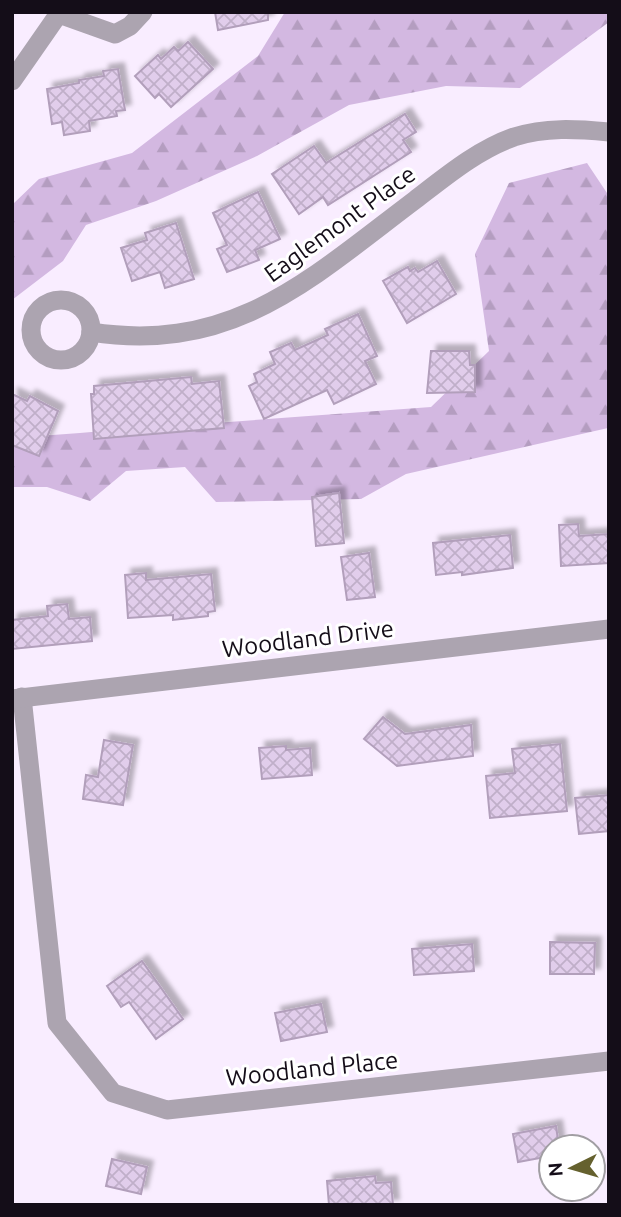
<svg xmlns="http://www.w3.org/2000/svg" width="621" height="1217" font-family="Ubuntu,sans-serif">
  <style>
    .forest { fill: url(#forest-firs) }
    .building { fill: url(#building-cross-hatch); stroke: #b29fbb; stroke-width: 2; filter: url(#shadow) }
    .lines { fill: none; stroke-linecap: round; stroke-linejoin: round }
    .street { stroke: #aca4b0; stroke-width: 19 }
    .labels { text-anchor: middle; stroke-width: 6; stroke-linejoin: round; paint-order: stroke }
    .street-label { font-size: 24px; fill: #140d18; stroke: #fff }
  </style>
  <defs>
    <pattern id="forest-firs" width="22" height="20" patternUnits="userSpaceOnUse" patternTransform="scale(1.75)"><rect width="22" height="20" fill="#d3b8e1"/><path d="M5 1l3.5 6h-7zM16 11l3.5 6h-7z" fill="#b49dc0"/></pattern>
    <pattern id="building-cross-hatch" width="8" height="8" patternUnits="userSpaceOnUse" patternTransform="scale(1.75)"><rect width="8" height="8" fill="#e1cdeb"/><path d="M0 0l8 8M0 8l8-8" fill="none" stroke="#c0afc9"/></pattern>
    <filter id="shadow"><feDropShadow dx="6" dy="-6" stdDeviation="2" flood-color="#0004"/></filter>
  </defs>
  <rect width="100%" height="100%" fill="#f9edff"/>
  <g class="forest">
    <polygon points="285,12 609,12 609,22 520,88 446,86 349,105 257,156 156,201 86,225 63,261 12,300 12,205 39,179 132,153 258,56"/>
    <polygon points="587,163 609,196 608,428 406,474 361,499 216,502 185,467 126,471 90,501 47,487 12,487 12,438 431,407 489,351 475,254 509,183"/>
  </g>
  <g class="building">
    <polygon points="215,12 268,12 268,20 218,30"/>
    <polygon points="188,42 213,69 171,107 159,94 155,98 135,76 158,55 161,59 174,47 178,51"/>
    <polygon points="118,69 125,110 116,111 117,116 89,121 90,131 64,135 62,122 52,124 47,89 79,83 79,80 104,76 103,71"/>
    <polygon points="405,114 416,132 403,140 411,152 328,205 323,197 299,214 272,174 314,146 326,163"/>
    <polygon points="258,192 280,239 255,250 259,260 227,272 217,249 227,245 213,213"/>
    <polygon points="176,223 194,279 165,288 160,272 132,281 121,248 147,240 145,233"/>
    <polygon points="437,261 456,294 407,323 383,281 408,267 410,271 415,268 418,272"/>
    <polygon points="358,314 377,356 365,361 376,384 334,404 327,390 264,419 249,386 257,382 254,374 275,364 270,352 291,343 295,350 328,335 325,329"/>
    <polygon points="431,351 469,351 470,365 475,365 475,392 427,393"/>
    <polygon points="191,377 192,384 219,381 224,428 94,439 91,394 94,394 94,386"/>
    <polygon points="12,394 27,401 30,396 58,411 39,456 12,445"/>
    <polygon points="339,493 344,543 316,546 312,497"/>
    <polygon points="578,524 579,536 609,534 609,563 561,566 559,525"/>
    <polygon points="510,535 513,568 462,575 462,572 436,575 433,543"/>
    <polygon points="369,553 375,597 347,600 341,557"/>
    <polygon points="146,573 146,580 211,574 215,611 208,612 208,616 173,620 173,615 128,618 125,575"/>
    <polygon points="67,604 69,619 90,617 92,641 12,649 12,620 48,616 47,606"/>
    <polygon points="383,717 405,734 471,725 473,756 397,766 364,739"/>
    <polygon points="104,740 133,745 123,805 83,799 86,775 98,777"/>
    <polygon points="560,744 567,811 490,818 486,776 515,773 512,749"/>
    <polygon points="286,746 286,750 310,748 312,775 262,779 259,748"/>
    <polygon points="609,795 609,831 579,834 575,798"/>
    <polygon points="550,942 595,943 594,974 550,974"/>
    <polygon points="472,944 474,971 414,975 412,949"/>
    <polygon points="142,961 183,1019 156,1039 129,1002 121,1007 107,986"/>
    <polygon points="321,1004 327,1032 281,1041 275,1013"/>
    <polygon points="556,1126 559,1147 551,1147 551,1156 518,1162 513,1134"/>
    <polygon points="112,1159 147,1167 141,1194 106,1186"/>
    <polygon points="375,1176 376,1183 391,1182 393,1205 329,1205 327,1181"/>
  </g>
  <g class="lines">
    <g class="street">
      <polyline points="59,14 115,34 130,26 143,12"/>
      <polyline points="12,81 60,12"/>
      <circle cx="61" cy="330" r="30"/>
      <path d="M91 332C233 354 310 279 415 200 445 177 477 150 514 137 546 127 576 129 609 132"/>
      <polyline points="22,697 57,1023 113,1093 167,1110 609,1061"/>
      <polyline points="12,699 609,629"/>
    </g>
  </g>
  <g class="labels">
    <g class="street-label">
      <text transform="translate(340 224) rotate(-36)" y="8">Eaglemont Place</text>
      <text transform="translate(308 639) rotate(-7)" y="8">Woodland Drive</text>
      <text transform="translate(312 1069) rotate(-6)" y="8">Woodland Place</text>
    </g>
  </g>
  <rect width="621" height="1217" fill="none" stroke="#140d18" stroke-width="28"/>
  <g transform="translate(572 1168) rotate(265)"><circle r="33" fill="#ffffff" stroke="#a19ea3" stroke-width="2"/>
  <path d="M0-5L12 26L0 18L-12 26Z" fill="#65612e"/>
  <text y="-10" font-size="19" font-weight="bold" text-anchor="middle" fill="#140d18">N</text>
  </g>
</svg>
